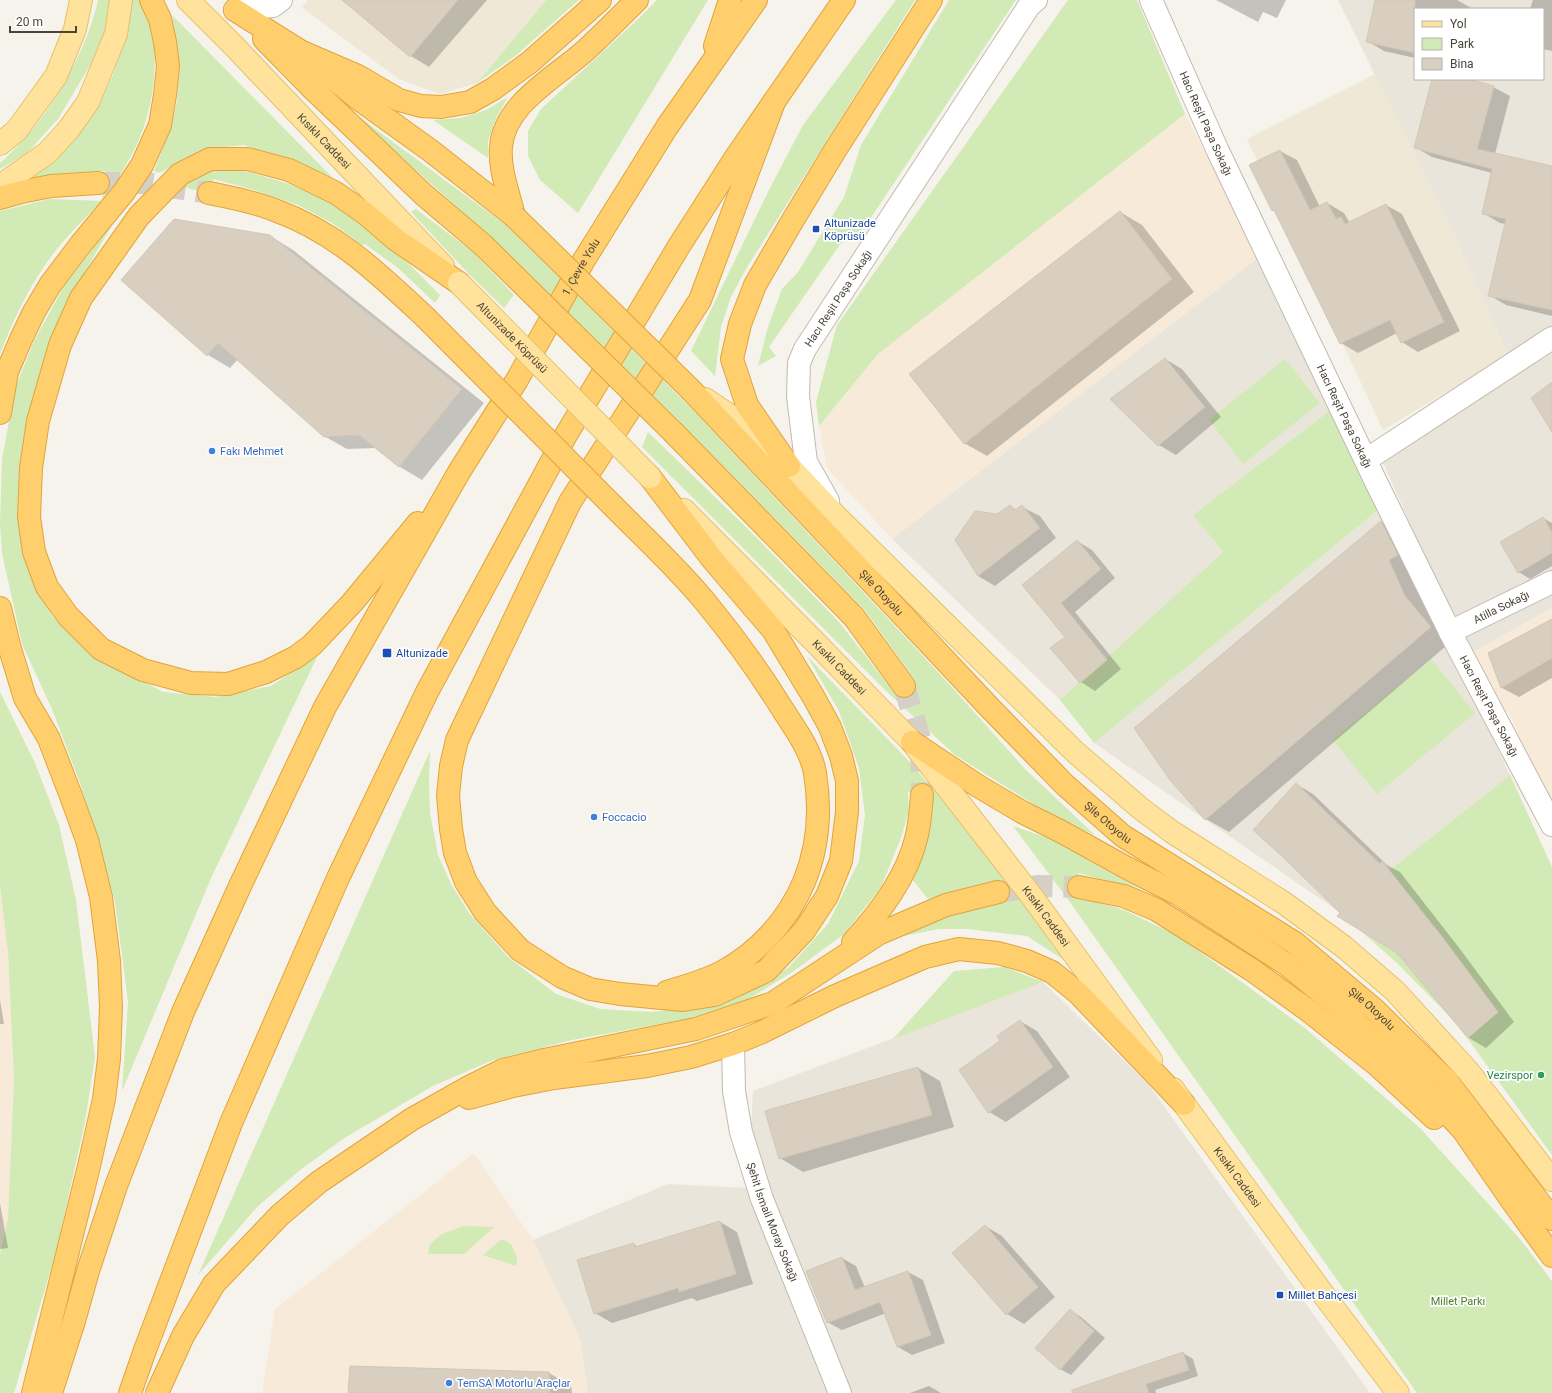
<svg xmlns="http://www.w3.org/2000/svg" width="1552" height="1393" font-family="Roboto,sans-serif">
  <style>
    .residential { fill: #eae5da; fill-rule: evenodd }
    .commercial { fill: #f7ead8 }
    .education { fill: #efe8d6 }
    .green { fill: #d2eab5 }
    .shadow { fill: #0003 }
    .building { fill: #d8cfc1; stroke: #d3c7b4 }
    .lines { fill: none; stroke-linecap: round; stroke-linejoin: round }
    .highway-tunnel { stroke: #d4d0c8; stroke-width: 22; stroke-dasharray: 22 11; stroke-linecap: butt }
    .minor-casing { stroke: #c2bbae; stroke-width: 24 }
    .major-casing { stroke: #e6c16a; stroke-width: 24 }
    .highway-casing { stroke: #e0a43c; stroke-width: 24 }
    .minor { stroke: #fff; stroke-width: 22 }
    .major { stroke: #ffe39c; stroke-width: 22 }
    .highway { stroke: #ffcf6e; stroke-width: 22 }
    .major-bridge-casing { stroke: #e6c16a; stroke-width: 24; stroke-linecap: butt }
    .highway-bridge-casing { stroke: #e0a43c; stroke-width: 24; stroke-linecap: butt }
    .major-bridge { stroke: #ffe39c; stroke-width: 22 }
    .highway-bridge { stroke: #ffcf6e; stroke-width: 22 }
    .transit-dot { fill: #1a4fb4; stroke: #fff; stroke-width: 1.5 }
    .shop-dot { fill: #3f7fe0; stroke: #fff; stroke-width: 1.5 }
    .leisure-dot { fill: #2e9e5b; stroke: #fff; stroke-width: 1.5 }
    .labels { text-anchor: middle; stroke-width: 3.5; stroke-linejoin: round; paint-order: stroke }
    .street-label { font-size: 11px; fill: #4b4439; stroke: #fff }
    .transit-label { font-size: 11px; fill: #164399; stroke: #fff; text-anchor: start }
    .shop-label { font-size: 11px; fill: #366cbe; stroke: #fff; text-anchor: start }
    .leisure-label { font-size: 11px; fill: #27864d; stroke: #fff; text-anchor: end }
    .park-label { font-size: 11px; fill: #4a7f2a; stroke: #fff }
  </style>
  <rect width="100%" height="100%" fill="#f6f3ec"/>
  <g class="residential">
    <path d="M1338 0H1552V328L1508 356 1454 235ZM1415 9H1543V79H1415Z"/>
    <polygon points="1259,257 1333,408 1193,515 1223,552 1060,700 892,539"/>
    <polygon points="1552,346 1552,608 1468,655 1381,458"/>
    <polygon points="1384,505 1510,775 1338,911 1094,743"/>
    <polygon points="1043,982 1148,1084 1370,1393 588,1393 580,1339 533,1240 668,1184 748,1188 753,1091"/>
  </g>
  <g class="commercial">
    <polygon points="1185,114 1259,257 892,539 827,468 819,426 878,354"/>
    <polygon points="1552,608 1552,806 1508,712 1501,715 1468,655"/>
    <polygon points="0,887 8,952 14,1079 8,1219 0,1254"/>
    <polygon points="474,1153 533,1240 580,1339 588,1393 262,1393 275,1309"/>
  </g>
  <g class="education">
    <polygon points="308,0 546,0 477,83 440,94 399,79 302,8"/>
    <polygon points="1375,74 1454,235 1508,356 1383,430 1247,139"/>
  </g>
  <g class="green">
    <path d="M98 0H111L103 38 92 62 58 119 27 153 0 169V163L5 159C17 146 30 134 40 120 64 88 90 39 98 0Z"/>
    <path d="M128 0H140C164 33 155 102 140 137 131 159 117 181 103 199 98 206 91 211 86 217 73 230 55 250 45 265 26 293 12 323 0 354V211L50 199 102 201 106 171 69 173 30 180 75 138 93 116 113 75 128 27Z"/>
    <polygon points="546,0 579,0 514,57 477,83"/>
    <polygon points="657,0 708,0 578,213 540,180 528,156 528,131 541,109 635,22"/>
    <polygon points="896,0 915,0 746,269 731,297 721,327 715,376 691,351 768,192 803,125"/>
    <polygon points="949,0 1016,0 858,237 841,243 769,347 776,356 758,366 767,330 782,289 798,272 844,197 861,145"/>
    <polygon points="1068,0 1137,0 1185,114 878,354 819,426 816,402 837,325"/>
    <path d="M172 15 333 178 303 165 244 145 204 149 159 173 154 171C163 148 173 125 177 101 180 74 176 41 172 15Z"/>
    <polygon points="508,97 496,118 488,141 488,158 433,120 461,118 486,110"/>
    <polygon points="351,111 507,226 544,262 692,409 950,685 1025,769 1096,836 1040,808 955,755 884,689 642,447 648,432 751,532 839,622 893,691 915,680 865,610 681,423 513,258"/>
    <polygon points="225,168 249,172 283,182 314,194 343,208 403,258 440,295 435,303 398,268 365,244 362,245 332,223 300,206 251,189 213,179 210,190 193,190 183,186 204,170"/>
    <polygon points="416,209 474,253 514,295 504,308 467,272 411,212"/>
    <polygon points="115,220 71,296 39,378 28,416 20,461 19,498 23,535 35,578 52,616 77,640 105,661 163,692 215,697 271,686 318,655 211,878 122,1091 128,1002 115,901 80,783 52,709 22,644 2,553 0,523 2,459 15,389 34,341 63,288"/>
    <polygon points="1285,359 1320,403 1243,464 1209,420"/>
    <polygon points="1333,408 1384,505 1094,743 1060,700 1223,552 1193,515"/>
    <polygon points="807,656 907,759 958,818 1073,966 1027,936 967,929 939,929 893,938 998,882 966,888 928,899 911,878 922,795 908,792 909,810 902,835 881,887 844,934 794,971 750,998 693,1018 572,1040 493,1060 433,1086 346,1137 300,1170 257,1207 198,1275 430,751 429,780 430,813 438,855 451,884 469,913 508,957 556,994 600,1009 651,1012 700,1006 739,995 788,968 828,924 859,861 865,815 859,768 839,711"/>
    <polygon points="1431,659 1475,713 1377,794 1333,740"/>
    <polygon points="0,692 35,763 59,825 76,900 95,1057 85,1122 56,1252 14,1393 0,1393 0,1254 8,1219 14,1079 8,952 0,887"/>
    <polygon points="1510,775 1552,867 1552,1155 1457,1024 1397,963 1338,911"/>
    <polygon points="1013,826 1048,838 1177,910 1116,884 1079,873 1076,896 1124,910 1178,936 1305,1028 1420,1128 1520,1239 1552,1281 1552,1393 1417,1393 1067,898"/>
    <polygon points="1004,967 1043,982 893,1039 954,971"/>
    <polygon points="464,1226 494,1227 464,1254 428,1254 430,1244 442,1234"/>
    <polygon points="502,1239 511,1244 517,1258 516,1266 483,1255"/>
  </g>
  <g class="shadow">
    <polygon points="343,0 487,0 429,67 411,56"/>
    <polygon points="1216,0 1286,0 1277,18 1263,12 1258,22"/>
    <polygon points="1376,0 1457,0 1473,9 1415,9 1415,58 1384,51 1367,41"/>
    <polygon points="1533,0 1552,0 1552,51 1543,49 1543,9 1530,9"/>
    <polygon points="1433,79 1465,79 1493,87 1510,96 1495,154 1552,167 1552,316 1506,305 1489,295 1506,224 1500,223 1483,213 1492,173 1432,157 1415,147"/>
    <polygon points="1280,151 1297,160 1320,207 1327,203 1344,213 1350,223 1386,205 1402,214 1460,331 1418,352 1402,342 1397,333 1358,353 1341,343 1276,211 1273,210"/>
    <polygon points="1120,212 1142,225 1194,292 987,456 964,443"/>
    <polygon points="270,236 293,250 484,403 422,480 400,467 377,448 347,449 324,436 238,359 230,368 208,355"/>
    <polygon points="1165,359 1182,369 1221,417 1176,455 1159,445"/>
    <polygon points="1010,506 1017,510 1022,507 1040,516 1056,538 995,586 978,576 997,516"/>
    <polygon points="1543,518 1552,523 1552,566 1530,579 1519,572"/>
    <polygon points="1381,522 1404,535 1453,640 1229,832 1206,819"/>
    <polygon points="1077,541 1092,550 1115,578 1075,612 1121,669 1095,691 1081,682 1067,637 1024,585"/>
    <polygon points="1552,620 1552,678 1519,697 1502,688 1489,654"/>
    <polygon points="1296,784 1313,794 1387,865 1400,872 1460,949 1514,1022 1486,1048 1469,1038 1397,952 1342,913"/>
    <polygon points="0,1000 4,1024 0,1024"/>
    <polygon points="1020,1021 1037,1031 1070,1077 1006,1122 989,1112"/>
    <polygon points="918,1068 940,1081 954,1127 803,1172 780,1158"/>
    <polygon points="0,1203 8,1248 0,1249"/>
    <polygon points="720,1222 737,1232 753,1284 697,1301 692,1298 612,1323 595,1313 634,1244 638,1247"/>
    <polygon points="985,1226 1002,1236 1055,1297 1024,1324 1007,1314"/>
    <polygon points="842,1258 856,1266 865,1288 908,1272 923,1280 945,1343 912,1355 898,1347 886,1313 842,1330 827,1322"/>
    <polygon points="1070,1310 1081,1317 1105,1338 1071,1375 1060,1369"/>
    <polygon points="1183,1353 1193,1359 1198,1376 1155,1390 1156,1393 1083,1393"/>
    <polygon points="549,1373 571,1386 572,1393 349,1393"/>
    <polygon points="929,1386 941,1393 910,1393"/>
  </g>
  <g class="building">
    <polygon points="342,0 458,0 410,57"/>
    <polygon points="1375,0 1415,0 1415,53 1366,42"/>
    <polygon points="1432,79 1469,79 1494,86 1477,149 1552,166 1552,310 1488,296 1506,219 1482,214 1492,169 1414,148"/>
    <polygon points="1280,150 1310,210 1327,202 1336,219 1341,217 1345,224 1386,204 1444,322 1401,343 1390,320 1340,344 1274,210 1272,211 1249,165"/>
    <polygon points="1120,211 1172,279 964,444 909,374"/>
    <polygon points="174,219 270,235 462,389 399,467 359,435 324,437 218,343 207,356 121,280"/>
    <polygon points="1165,358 1205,407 1158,446 1110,399"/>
    <polygon points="1552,382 1552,432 1531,398"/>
    <polygon points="1010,505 1015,510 1022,505 1040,528 978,576 955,540 975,511 997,514"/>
    <polygon points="1543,517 1552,532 1552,553 1518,573 1500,542"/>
    <polygon points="1381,521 1398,555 1389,560 1405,596 1431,627 1205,820 1170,780 1134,728"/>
    <polygon points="1077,540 1101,569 1061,603 1107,660 1080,683 1050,648 1065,637 1022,585"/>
    <polygon points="1552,619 1552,658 1501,688 1488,653"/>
    <polygon points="1296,783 1380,864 1382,861 1443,938 1498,1012 1468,1038 1397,953 1337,916 1340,913 1285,859 1253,830"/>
    <polygon points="1020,1020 1053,1067 988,1113 959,1070 1000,1041 997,1036"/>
    <polygon points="918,1067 932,1115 779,1159 765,1111"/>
    <polygon points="720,1221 736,1274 679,1292 678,1288 594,1314 577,1260 634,1243 635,1247"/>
    <polygon points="985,1225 1038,1287 1006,1315 952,1253"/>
    <polygon points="842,1257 855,1290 908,1271 931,1335 897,1347 880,1302 827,1323 806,1271"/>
    <polygon points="1070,1309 1094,1331 1060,1370 1035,1348"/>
    <polygon points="1183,1352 1189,1370 1146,1384 1149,1393 1072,1393 1072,1390"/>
    <polygon points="350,1366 549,1372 550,1393 348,1393"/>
  </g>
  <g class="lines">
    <g class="highway-tunnel">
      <polyline points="98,183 146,183 209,193"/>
      <polyline points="904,686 921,742 922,795"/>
      <polyline points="998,892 1038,886 1079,887"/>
    </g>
    <g class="minor-casing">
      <g id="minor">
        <path id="s1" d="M1151 0 1217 149 1376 482 1450 632 1552 825"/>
        <polyline points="235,10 273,6 281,0"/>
        <polyline points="1366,460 1552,338"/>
        <path id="s2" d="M828 501 806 462 798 396 799 363 805 349 1029 6 1036 0"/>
        <path id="s3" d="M1450 632 1552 582"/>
        <path id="s4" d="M733 1044 734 1091 741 1132 762 1199 840 1393"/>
      </g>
    </g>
    <g class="major-casing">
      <g id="major">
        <path id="s5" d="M188 0 233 45 443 266"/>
        <polyline points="0,144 17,130 56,76 75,29 81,0"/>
        <polyline points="0,186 47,153 69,129 88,102 116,34 121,0"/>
        <polyline points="705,399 729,415 789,466 836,516 1074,751 1140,808 1172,832 1284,903 1344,947 1395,991 1468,1071 1552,1180"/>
        <path id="s6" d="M684 510 813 640 912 742 1033 898 1151 1060"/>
        <path id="s7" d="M1173 1089 1326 1298 1398 1393"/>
      </g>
    </g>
    <g class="highway-casing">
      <g id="highway">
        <polyline points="235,10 300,51 356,97 431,151 514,216"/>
        <polyline points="264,39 313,89 424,195 483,245"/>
        <polyline points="715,46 730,0"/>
        <polyline points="300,51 358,76 399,100 421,106 441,107 470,102 493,89 530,62 600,0"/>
        <path d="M209 193C232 198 256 202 277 211 337 233 379 274 425 317"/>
        <polyline points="0,198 21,192 51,186 98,183"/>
        <path d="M514 216C509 194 499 170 501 147 504 103 558 76 587 49 604 33 621 16 637 0"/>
        <path id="s8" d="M691 390 990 708 1065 785 1123 836 1295 943 1375 1010 1447 1081 1552 1219"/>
        <polyline points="0,413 7,372 21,339 34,312 50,285 81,244 124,192 142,165 160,125 165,95 168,66 165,42 160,19 151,0"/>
        <polyline points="674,433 854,617 904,686"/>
        <polyline points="789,466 747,405 732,359 740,324 755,285 790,225 834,152 931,0"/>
        <polyline points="650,477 713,560 773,630 813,696 830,727 841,756 847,781 847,812 841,861 827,896 804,931 766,971 715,995 683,1000 620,994 590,989 562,977 520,950 485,912 466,882 455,853 451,829 448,795 451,766 457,740 570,502 700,300 774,102"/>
        <path d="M624 517C652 545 682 573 707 604 735 638 760 673 783 710 795 729 811 750 815 773 821 810 818 848 804 882 788 920 758 953 722 972 705 981 685 986 667 992"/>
        <polyline points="418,523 352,603 312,645 296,657 266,672 228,684 191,683 143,670 101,649 68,616 47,587 34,552 29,517 31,468 38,421 60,345 81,298 139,216 180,174 210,159 248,159 289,170 336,193 366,214 395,239 459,283"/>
        <polyline points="0,608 10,649 25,698 49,739 71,796 87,840 101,897 109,961 111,1007 109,1059 104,1099 89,1166 33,1393"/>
        <polyline points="912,742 978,786 1022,812 1062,832 1127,868 1178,894 1286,964 1338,1006 1405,1068 1463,1130 1512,1201 1552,1256"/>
        <polyline points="1079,887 1124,896 1157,910 1252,970 1309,1011 1376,1064 1434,1118"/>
        <path d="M853 942C880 912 908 876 917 835 920 822 921 808 922 795"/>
        <polyline points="469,1098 513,1086 554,1078 647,1066 691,1057 733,1044 760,1033 835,996 925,957 959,949 998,953 1027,961 1052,972 1078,993 1184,1104"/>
        <path id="s9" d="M51 1393 74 1321 88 1271 116 1186 183 1012 240 886 325 707 459 472 517 380 584 260 667 127 756 0"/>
        <polyline points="130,1393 145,1350 231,1123 338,878 427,692 566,435 679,246 736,157 844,0"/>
        <polyline points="157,1393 183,1336 214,1284 280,1215 319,1182 412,1119 469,1087 503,1070 544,1060 696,1029 773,1003 878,934 946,905 998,892"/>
      </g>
    </g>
    <use href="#minor" class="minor"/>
    <use href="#major" class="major"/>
    <use href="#highway" class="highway"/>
    <g class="major-bridge-casing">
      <g id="major-bridge">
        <path id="s10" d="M459 283 650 477"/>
      </g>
    </g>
    <g class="highway-bridge-casing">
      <g id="highway-bridge">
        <polyline points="514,216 691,390"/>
        <polyline points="483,245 674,433"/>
        <polyline points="425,317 624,517"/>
      </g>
    </g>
    <use href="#major-bridge" class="major-bridge"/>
    <use href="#highway-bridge" class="highway-bridge"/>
  </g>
  <g class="transit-dot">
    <rect x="812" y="225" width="8" height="8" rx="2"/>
    <rect x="382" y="648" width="10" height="10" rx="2"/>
    <rect x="1276" y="1291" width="8" height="8" rx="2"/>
  </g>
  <g class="shop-dot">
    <circle cx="212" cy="451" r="4"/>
    <circle cx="594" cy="817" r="4"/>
    <circle cx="449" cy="1383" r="4"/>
  </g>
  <circle class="leisure-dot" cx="1541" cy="1075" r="4"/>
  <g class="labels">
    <g class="street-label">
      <text dy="4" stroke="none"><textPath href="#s1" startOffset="135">Hacı Reşit Paşa Sokağı</textPath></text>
      <text dy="4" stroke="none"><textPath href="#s5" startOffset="196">Kısıklı Caddesi</textPath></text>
      <text dy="4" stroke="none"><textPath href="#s9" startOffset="1249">1. Çevre Yolu</textPath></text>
      <text dy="4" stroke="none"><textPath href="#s2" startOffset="220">Hacı Reşit Paşa Sokağı</textPath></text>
      <text dy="4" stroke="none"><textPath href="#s10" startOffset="76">Altunizade Köprüsü</textPath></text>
      <text dy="4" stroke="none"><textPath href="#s1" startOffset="459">Hacı Reşit Paşa Sokağı</textPath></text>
      <text dy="4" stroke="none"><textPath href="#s8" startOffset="278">Şile Otoyolu</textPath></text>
      <text dy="4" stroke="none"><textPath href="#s3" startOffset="57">Atilla Sokağı</textPath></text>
      <text dy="4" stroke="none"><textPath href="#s6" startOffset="221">Kısıklı Caddesi</textPath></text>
      <text dy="4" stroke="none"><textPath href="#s1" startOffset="783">Hacı Reşit Paşa Sokağı</textPath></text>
      <text dy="4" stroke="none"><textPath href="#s8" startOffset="601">Şile Otoyolu</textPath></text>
      <text dy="4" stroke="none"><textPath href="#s6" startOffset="545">Kısıklı Caddesi</textPath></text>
      <text dy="4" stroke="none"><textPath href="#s8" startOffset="925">Şile Otoyolu</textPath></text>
      <text dy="4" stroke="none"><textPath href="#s7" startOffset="109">Kısıklı Caddesi</textPath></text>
      <text dy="4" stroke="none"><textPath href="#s4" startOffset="184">Şehit İsmail Moray Sokağı</textPath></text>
    </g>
    <g class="transit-label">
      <text x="824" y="227">Altunizade<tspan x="824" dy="13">Köprüsü</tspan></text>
      <text x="396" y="657">Altunizade</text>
      <text x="1288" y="1299">Millet Bahçesi</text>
    </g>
    <g class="shop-label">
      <text x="220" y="455">Fakı Mehmet</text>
      <text x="602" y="821">Foccacio</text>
      <text x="457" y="1387">TemSA Motorlu Araçlar</text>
    </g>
    <g class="leisure-label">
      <text x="1533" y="1079">Vezirspor</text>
    </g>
    <g class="park-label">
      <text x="1458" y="1305">Millet Parkı</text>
    </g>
  </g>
  <rect x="1414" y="8" width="130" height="72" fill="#ffffff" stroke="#b7b4b0"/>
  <rect x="1422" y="21" width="20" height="6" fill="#ffe39c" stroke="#b7b4b0"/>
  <text x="1450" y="28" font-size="12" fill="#4b4439">Yol</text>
  <rect x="1422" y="38" width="20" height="12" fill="#d2eab5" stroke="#b7b4b0"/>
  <text x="1450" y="48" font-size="12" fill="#4b4439">Park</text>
  <rect x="1422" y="58" width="20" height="12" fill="#d8cfc1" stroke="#b7b4b0"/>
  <text x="1450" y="68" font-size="12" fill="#4b4439">Bina</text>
  <path d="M10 26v6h66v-6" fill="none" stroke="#4b4439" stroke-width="2"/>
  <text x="16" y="26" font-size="12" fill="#4b4439" stroke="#ffffff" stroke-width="3" paint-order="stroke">20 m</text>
</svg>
